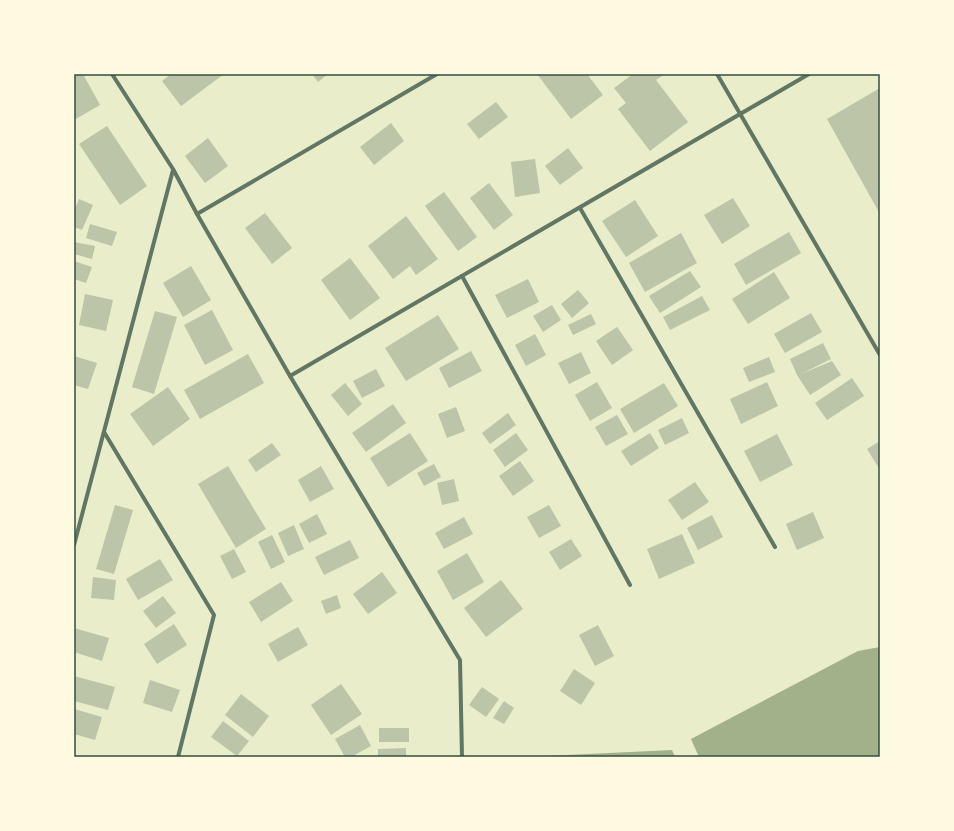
<svg xmlns="http://www.w3.org/2000/svg" width="954" height="831" font-family="Poppins,sans-serif">
  <style>
    .water { fill: #a3b18a }
    .building { fill: #bcc5a7 }
    .lines { fill: none; stroke-linecap: round; stroke-linejoin: round }
    .minor { stroke: #617663; stroke-width: 4 }
    .neatline { fill: none; stroke: #344e41; stroke-width: 1.5 }
  </style>
  <rect width="100%" height="100%" fill="#e9edc9"/>
  <g class="water">
    <polygon points="880,647 880,757 699,757 691,739 858,651"/>
    <polygon points="672,750 675,757 524,757"/>
  </g>
  <g class="building">
    <polygon points="74,74 83,74 100,105 74,120"/>
    <polygon points="171,74 224,74 181,106 162,81"/>
    <polygon points="312,74 328,74 318,82"/>
    <polygon points="537,74 587,74 603,95 571,119"/>
    <polygon points="633,74 665,74 656,80 688,122 650,151 618,109 626,103 614,88"/>
    <polygon points="880,88 880,214 827,119"/>
    <polygon points="496,102 508,117 479,139 467,124"/>
    <polygon points="391,123 404,141 374,165 360,147"/>
    <polygon points="107,126 147,186 120,205 79,144"/>
    <polygon points="208,138 228,166 205,183 185,156"/>
    <polygon points="568,148 583,168 560,185 545,166"/>
    <polygon points="535,159 540,193 515,197 511,162"/>
    <polygon points="489,183 513,215 494,230 470,198"/>
    <polygon points="444,192 477,237 458,251 425,206"/>
    <polygon points="733,198 750,226 722,244 704,215"/>
    <polygon points="79,199 93,205 82,230 74,227 74,211"/>
    <polygon points="635,200 658,236 626,257 602,221"/>
    <polygon points="265,213 292,248 272,264 245,228"/>
    <polygon points="406,216 438,259 416,275 410,266 393,279 368,246"/>
    <polygon points="90,224 117,232 112,246 86,238"/>
    <polygon points="789,232 801,253 746,285 734,264"/>
    <polygon points="681,233 697,263 645,292 629,263"/>
    <polygon points="74,242 95,246 92,259 74,254"/>
    <polygon points="350,258 380,298 350,320 321,280"/>
    <polygon points="74,261 92,267 86,283 74,279"/>
    <polygon points="191,266 211,300 183,317 163,283"/>
    <polygon points="690,271 701,287 660,313 649,296"/>
    <polygon points="774,272 790,298 748,324 732,299"/>
    <polygon points="528,279 539,302 507,318 495,295"/>
    <polygon points="578,290 589,303 572,318 561,304"/>
    <polygon points="85,294 113,300 106,331 79,325"/>
    <polygon points="702,296 710,310 670,330 663,317"/>
    <polygon points="552,305 561,320 543,332 533,316"/>
    <polygon points="212,310 233,350 205,365 184,325"/>
    <polygon points="155,311 177,317 154,394 132,387"/>
    <polygon points="811,313 822,332 785,353 774,334"/>
    <polygon points="591,314 596,324 573,335 568,325"/>
    <polygon points="438,315 459,349 406,381 385,348"/>
    <polygon points="617,327 633,350 612,365 596,341"/>
    <polygon points="535,334 546,355 526,366 515,345"/>
    <polygon points="823,343 831,359 801,374 832,361 841,375 810,395 797,375 790,359"/>
    <polygon points="471,351 482,371 449,388 439,368"/>
    <polygon points="581,352 591,373 569,384 558,363"/>
    <polygon points="248,354 264,383 200,419 184,390"/>
    <polygon points="74,356 97,363 88,389 74,385"/>
    <polygon points="769,357 775,372 749,382 743,368"/>
    <polygon points="376,369 385,386 362,398 353,381"/>
    <polygon points="852,378 864,396 827,420 815,403"/>
    <polygon points="597,382 612,408 590,421 575,395"/>
    <polygon points="767,382 778,406 741,424 730,399"/>
    <polygon points="345,383 362,404 348,416 331,395"/>
    <polygon points="664,383 678,406 634,433 620,409"/>
    <polygon points="168,387 190,419 153,446 130,414"/>
    <polygon points="393,404 406,423 366,452 352,433"/>
    <polygon points="456,407 465,431 447,438 438,414"/>
    <polygon points="508,413 516,425 490,444 482,433"/>
    <polygon points="617,415 628,434 606,446 595,427"/>
    <polygon points="682,418 689,433 665,445 658,430"/>
    <polygon points="410,433 428,461 388,487 370,458"/>
    <polygon points="516,433 528,450 505,467 493,450"/>
    <polygon points="650,433 659,448 631,466 621,451"/>
    <polygon points="777,434 793,465 760,482 744,451"/>
    <polygon points="880,441 880,470 867,449"/>
    <polygon points="272,443 281,455 256,472 248,460"/>
    <polygon points="520,461 534,481 513,496 499,476"/>
    <polygon points="434,464 441,477 424,486 417,473"/>
    <polygon points="228,466 266,529 236,548 198,484"/>
    <polygon points="321,466 334,489 310,502 298,480"/>
    <polygon points="454,479 459,501 442,505 437,483"/>
    <polygon points="695,482 709,502 682,520 668,500"/>
    <polygon points="115,505 133,510 114,574 96,569"/>
    <polygon points="549,505 561,526 539,538 527,517"/>
    <polygon points="813,512 824,538 797,550 786,524"/>
    <polygon points="317,514 327,534 309,543 299,524"/>
    <polygon points="712,515 723,537 698,550 687,528"/>
    <polygon points="464,517 473,534 444,549 435,533"/>
    <polygon points="294,525 304,549 288,556 278,533"/>
    <polygon points="682,534 695,563 659,579 647,549"/>
    <polygon points="272,535 285,562 271,569 258,542"/>
    <polygon points="571,539 582,556 560,570 549,552"/>
    <polygon points="350,540 359,558 324,575 315,557"/>
    <polygon points="234,549 246,572 232,579 220,556"/>
    <polygon points="467,553 484,582 453,600 437,571"/>
    <polygon points="160,559 173,580 138,600 126,579"/>
    <polygon points="382,572 397,593 368,614 353,594"/>
    <polygon points="93,577 116,580 114,600 91,598"/>
    <polygon points="501,580 523,609 486,637 464,608"/>
    <polygon points="281,582 293,601 261,622 249,602"/>
    <polygon points="337,595 341,608 326,614 321,601"/>
    <polygon points="163,596 176,613 156,628 143,611"/>
    <polygon points="174,624 187,645 157,664 144,644"/>
    <polygon points="598,625 614,656 595,666 579,635"/>
    <polygon points="298,627 308,645 278,662 268,644"/>
    <polygon points="74,628 109,638 102,661 74,652"/>
    <polygon points="574,669 595,683 581,705 560,691"/>
    <polygon points="74,676 115,687 108,710 74,701"/>
    <polygon points="150,680 180,690 172,712 143,703"/>
    <polygon points="341,684 362,714 331,735 311,705"/>
    <polygon points="482,687 499,699 486,717 469,705"/>
    <polygon points="241,694 269,716 253,737 225,715"/>
    <polygon points="504,701 514,708 504,724 493,718"/>
    <polygon points="74,709 102,717 95,740 74,734"/>
    <polygon points="223,721 249,741 237,756 211,737"/>
    <polygon points="360,725 371,746 351,757 345,757 335,739"/>
    <rect x="379" y="728" width="30" height="14"/>
    <polygon points="406,748 406,757 378,757 378,749"/>
  </g>
  <g class="lines">
    <g class="minor">
      <polyline points="112,74 173,169 197,214 290,376 460,660 462,757"/>
      <polyline points="717,74 880,355"/>
      <polyline points="580,208 775,547"/>
      <polyline points="197,214 437,74"/>
      <polyline points="462,276 630,585"/>
      <polyline points="290,376 809,74"/>
      <polyline points="104,432 214,615 178,757"/>
      <polyline points="74,545 173,170"/>
    </g>
  </g>
  <rect width="954" height="831" fill="none" stroke="#fefae0" stroke-width="150"/>
  <rect x="75" y="75" width="804" height="681" class="neatline"/>
</svg>
